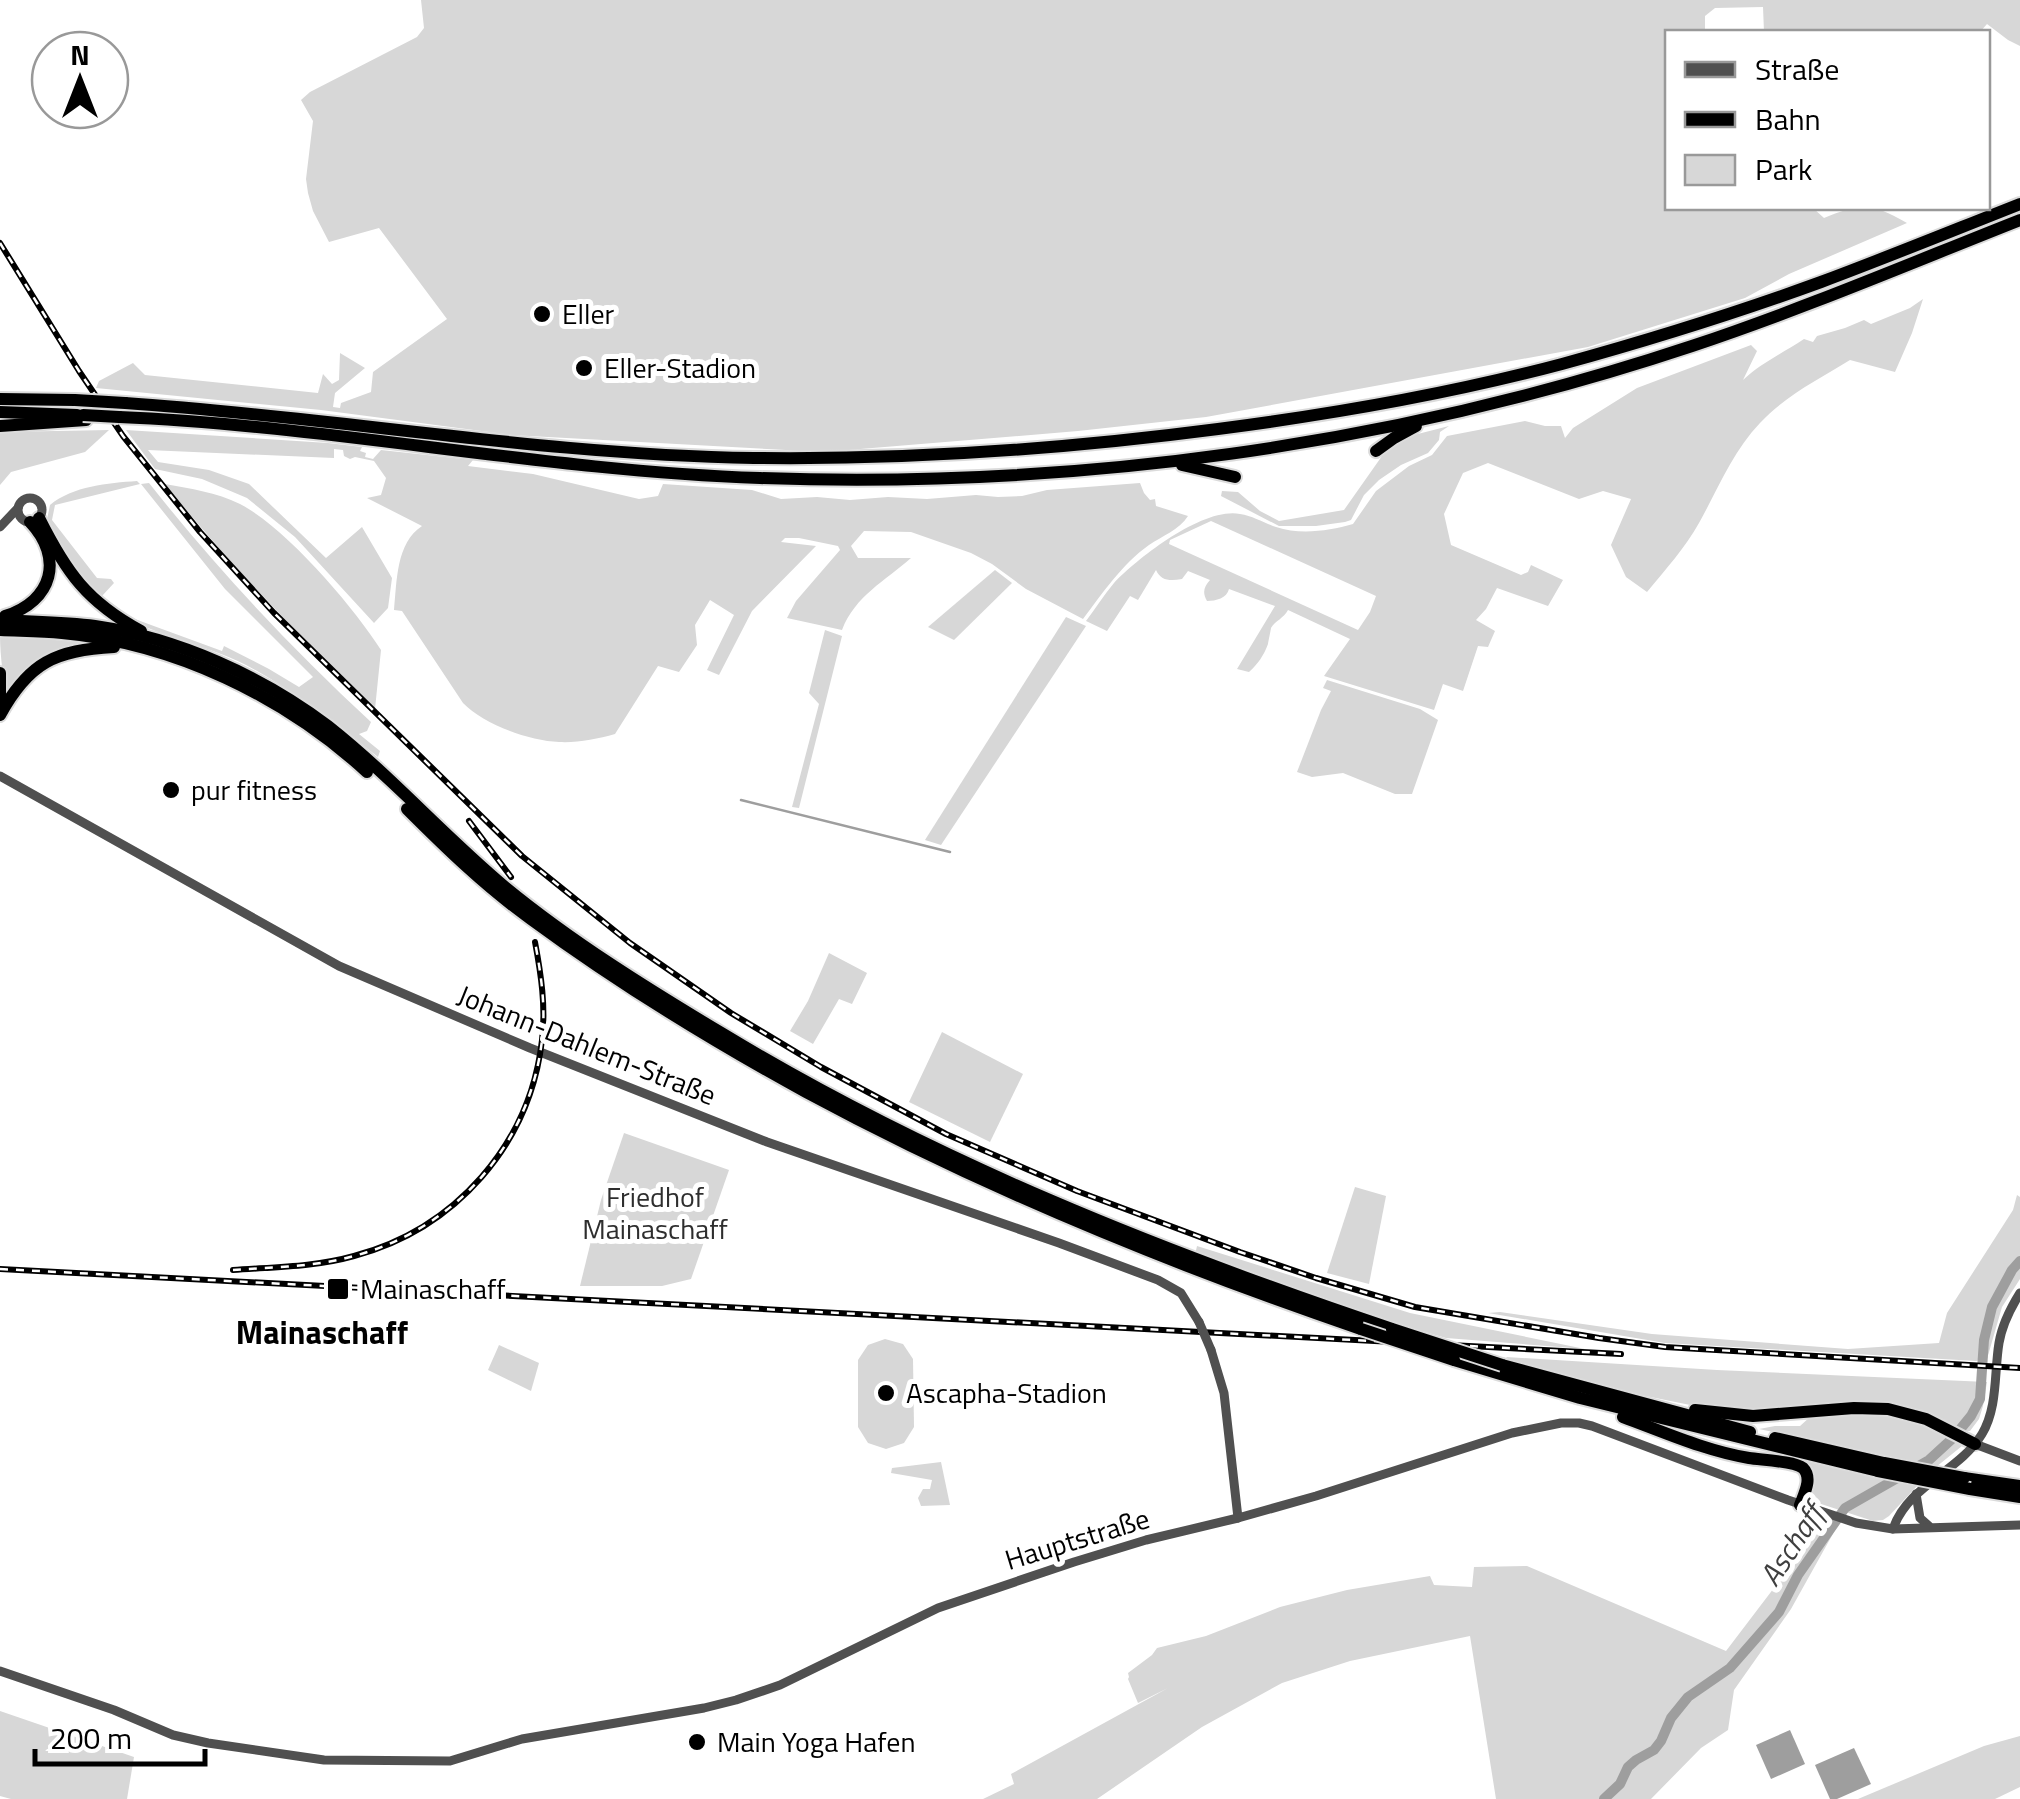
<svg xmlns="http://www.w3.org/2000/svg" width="2020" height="1799" font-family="'Titillium Web',sans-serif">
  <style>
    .green { fill: #d7d7d7; fill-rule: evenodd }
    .water { fill: #9e9e9e }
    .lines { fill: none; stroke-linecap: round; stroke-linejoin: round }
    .stream { stroke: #9e9e9e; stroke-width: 2.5 }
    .river { stroke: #9e9e9e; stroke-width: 10 }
    .highway-casing { stroke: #dbdbdb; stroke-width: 16 }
    .minor { stroke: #505050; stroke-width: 9 }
    .highway { stroke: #000; stroke-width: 12 }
    .rail-casing { stroke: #000; stroke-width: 6 }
    .rail { stroke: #fff; stroke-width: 2.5; stroke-dasharray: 8; stroke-linecap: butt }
    .highway-bridge-casing { stroke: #dbdbdb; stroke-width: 16; stroke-linecap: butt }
    .minor-bridge { stroke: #505050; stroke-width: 9 }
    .highway-bridge { stroke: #000; stroke-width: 12 }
    .poi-dot { fill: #000; stroke: #fff; stroke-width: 4 }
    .labels { text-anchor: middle; stroke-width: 10; stroke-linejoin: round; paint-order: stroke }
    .poi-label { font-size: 28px; fill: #000; stroke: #fff; text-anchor: start }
    .street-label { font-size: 28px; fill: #000; stroke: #fff }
    .park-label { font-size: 28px; fill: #2e2e2e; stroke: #fff }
    .water-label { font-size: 30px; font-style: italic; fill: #3f3f3f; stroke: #fff }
    .quarter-label { font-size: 32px; font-weight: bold; fill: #000; stroke: #fff }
  </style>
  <rect width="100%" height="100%" fill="#fff"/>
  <g class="green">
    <path d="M421 0H2020V46L2008 40 1987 24 1980 32H1764L1763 7 1715 8 1705 16V32H1668V208H1813L1824 218C1861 203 1872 203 1907 223L1789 274 1745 298 1588 347 1206 417 1078 431 824 452 511 435 321 410 96 388 99 381 133 363 145 375 318 393 323 374 332 384 339 380 340 353 365 368 335 393 333 407 340 408 341 403 371 392 373 372 447 319 379 228 329 242 313 211 308 193 306 179 313 121 301 100 310 92 417 37 424 28Z"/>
    <path d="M1923 299 1912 333 1895 372 1850 360C1819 379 1785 396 1760 423 1733 451 1718 489 1699 523 1685 548 1665 570 1647 592L1626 577 1611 545 1631 499 1603 491 1579 499 1488 463 1463 473 1444 514 1451 545 1521 575 1528 572 1531 565 1563 580 1548 606 1497 588 1486 609 1476 620 1495 631 1488 647 1478 646 1463 691 1443 684 1434 710 1324 676 1350 639 1288 610C1284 618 1275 621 1271 628 1271 629 1268 643 1268 644 1264 655 1258 664 1249 672L1237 669 1275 606 1229 589C1227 598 1216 601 1207 601 1202 592 1204 587 1210 580L1188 571 1182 579C1170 581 1161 581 1156 570L1138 600 1130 596 1107 631 1086 621C1095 609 1104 595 1114 583 1138 558 1203 507 1240 514 1253 516 1264 523 1276 527 1300 535 1329 531 1353 524L1376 491 1409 466 1432 455 1447 436 1525 421 1545 426H1561L1565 438 1573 428 1637 388 1751 345 1757 351 1743 380C1761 363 1783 353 1804 339L1813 342 1817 336 1845 328 1864 320 1871 324 1910 308ZM1211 521 1376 596 1370 612 1358 630 1169 544 1170 540Z"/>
    <polygon points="1449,426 1440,432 1439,440 1428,453 1401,465 1379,480 1364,495 1351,520 1345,522 1316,526 1279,526 1221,496 1222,491 1238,492 1260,511 1279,521 1344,510 1382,456 1382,452 1410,436"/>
    <polygon points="109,430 85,452 11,472 0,485 0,432"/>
    <path d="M126 430 328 443 362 447 360 451 366 453 365 457 373 459 381 450 473 460 468 466 533 474 639 499 658 496 663 484 752 490 781 499 817 497 850 500 888 497 927 499 976 495 998 497 1022 496 1047 490 1140 483 1144 493 1150 500 1155 499 1156 506 1188 516C1179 530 1162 536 1149 545 1122 564 1102 594 1083 619L1026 589 992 564 971 553 911 532 864 531 851 546 858 558H911C885 581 855 596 842 630L787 618 796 601 840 550 838 546 799 538H785L781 542 816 546 752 611 719 675 707 670 734 615 710 600 695 625 697 645 679 672 658 666 615 734C597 739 577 743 559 742 529 741 483 724 463 703L402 611 394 610C397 581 396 543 422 526L367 498 381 495 386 478 374 461 355 457 350 459 344 456 343 450 334 449V458L148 450 158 462 209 470 249 484 326 558 362 527 392 578 388 608 374 623 295 537 247 498 202 479 155 469Z"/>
    <path d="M137 481 140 484 55 505 52 520 97 578 111 579 114 583 102 596 132 618 222 651 224 646 269 669 299 687 313 677 225 589 141 484 149 483C217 569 291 648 371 722L367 731 359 734 380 751 378 757C336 724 293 690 246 665 205 644 157 637 118 613 85 593 66 556 46 524L50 505C73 486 108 483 137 481Z"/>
    <path d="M165 484C191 489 216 492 240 504 286 528 353 606 381 650L375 709C301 638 229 564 165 484Z"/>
    <polygon points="995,570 1012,583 954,640 928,627"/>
    <polygon points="1066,617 1086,626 941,845 925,840"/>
    <polygon points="825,630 842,636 799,808 792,807 819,704 809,693"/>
    <path d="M0 635 100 644 70 649 6 701C4 679 0 658 0 635Z"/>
    <polygon points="1327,680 1420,709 1438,720 1412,794 1395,794 1343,773 1312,777 1297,772 1321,710 1331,691 1323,688"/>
    <polygon points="829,953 867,973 852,1004 839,999 813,1044 790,1031 808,1001"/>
    <polygon points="942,1032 1023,1074 990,1142 909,1102"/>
    <polygon points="624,1133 729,1170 691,1279 662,1286 580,1286 601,1200"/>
    <polygon points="1355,1187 1386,1196 1369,1284 1327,1273"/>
    <polygon points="2017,1195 2020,1197 2020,1279 2002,1307 1987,1359 1976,1361 1665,1343 1488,1313 1500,1312 1652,1334 1848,1349 1939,1343 1947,1313 2013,1210"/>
    <polygon points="1197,1246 1410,1313 1585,1349 1446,1338 1404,1326 1195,1255"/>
    <polygon points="885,1339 903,1344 913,1359 914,1427 904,1443 886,1449 868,1443 858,1427 858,1360 868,1345"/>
    <polygon points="499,1345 539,1363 531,1391 488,1370"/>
    <polygon points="1506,1357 1717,1370 1987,1382 1983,1406 1979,1419 1970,1431 1965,1431 1924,1413 1769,1412 1710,1409 1631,1393 1510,1361"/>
    <path d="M1848 1413C1888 1414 1930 1419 1962 1446L1936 1467 1759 1429 1775 1426H1800L1810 1417Z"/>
    <polygon points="1805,1461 1917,1486 1889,1516 1883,1520 1873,1521 1812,1501 1812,1486"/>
    <polygon points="941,1462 950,1505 921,1506 918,1498 923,1489 930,1489 932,1480 891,1473 892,1468"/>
    <polygon points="1827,1518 1839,1523 1791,1609 1734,1690 1728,1730 1701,1748 1651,1799 1496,1799 1470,1636 1350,1661 1282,1683 1202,1727 1097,1799 983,1799 1014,1784 1011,1774 1168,1688 1138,1703 1128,1679 1129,1677 1128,1673 1152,1655 1157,1648 1206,1636 1280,1607 1347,1590 1430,1576 1434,1585 1472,1587 1474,1567 1527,1566 1726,1651"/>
    <polygon points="0,1711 134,1757 127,1799 11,1799 0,1796"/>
    <polygon points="2020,1736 2020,1787 1995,1799 1858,1799 1984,1746"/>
  </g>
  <g class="water">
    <polygon points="1790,1730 1805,1764 1771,1779 1756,1745"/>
    <polygon points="1854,1748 1871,1784 1837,1799 1830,1799 1815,1765"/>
  </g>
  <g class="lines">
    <polyline class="stream" points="741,800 950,852"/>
    <polyline class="river" points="1604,1799 1620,1784 1628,1767 1636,1760 1654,1750 1661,1741 1671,1718 1688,1697 1730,1668 1779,1612 1798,1575 1845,1508 1929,1460 1953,1438 1971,1416 1980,1399 1984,1340 1992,1307 2012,1270 2020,1261"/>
    <g class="highway-casing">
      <g id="highway">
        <polyline points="0,399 75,400"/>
        <path d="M125 403C335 417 543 455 754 458 909 460 1065 449 1218 429 1334 414 1449 394 1562 364 1649 340 1736 313 1821 282 1888 257 1954 230 2020 204"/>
        <polyline points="0,412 77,415"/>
        <path d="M119 417C334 426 545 471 760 478 1076 489 1392 446 1692 346 1803 309 1911 263 2020 220"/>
        <polyline points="0,426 86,420"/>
        <polyline points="1376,451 1394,438 1416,426"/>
        <polyline points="1182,465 1235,477"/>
        <path d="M39 518C66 572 87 602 141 631"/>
        <path d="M5 616C53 601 64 558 30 522"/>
        <path d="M0 620C32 622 64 622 95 626 177 638 262 676 328 726 390 775 444 836 505 887 572 942 648 989 723 1034 933 1161 1160 1251 1392 1329"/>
        <path d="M0 630C21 631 41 631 62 633 174 643 284 696 367 772"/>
        <polyline points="0,673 0,699"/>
        <path d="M0 715C29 662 56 650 114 647"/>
        <path d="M407 809C446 848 486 887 531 919 618 983 711 1040 806 1092 984 1188 1170 1264 1361 1329"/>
        <polyline points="1454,1360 1580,1398 1878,1471"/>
        <polyline points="1502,1365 1750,1432"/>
        <polyline points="1695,1410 1753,1416 1854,1408 1888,1409 1926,1419 1975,1444"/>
        <path d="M1623 1417C1664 1432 1706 1451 1749 1458 1762 1460 1794 1461 1803 1468 1813 1478 1804 1494 1800 1505"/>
        <polyline points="1775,1438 1884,1463"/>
        <polyline points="1964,1478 2020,1486"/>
        <polyline points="1970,1489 2020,1497"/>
      </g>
    </g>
    <g class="minor">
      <circle cx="30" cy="510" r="12"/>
      <polyline points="0,527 18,508"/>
      <polyline points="0,776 339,966 530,1048 767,1142 1059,1243 1158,1280 1181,1293 1199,1322"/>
      <polyline points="1211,1350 1224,1393 1238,1518"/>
      <polyline points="1975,1444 2020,1461"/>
      <polyline points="1916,1494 1920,1518 1929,1526"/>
      <path d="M1893 1529C1908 1485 1959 1472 1982 1434 1998 1407 1994 1373 1999 1343 2002 1325 2010 1309 2020 1293"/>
      <polyline points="0,1671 114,1710 173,1735 208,1743 324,1760 450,1761 522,1739 704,1708 736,1700 780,1685 938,1608 1074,1562 1146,1540 1238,1518 1316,1496 1512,1433 1561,1423 1579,1423 1592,1426 1788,1500 1856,1523 1893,1529 2020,1525"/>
    </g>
    <use href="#highway" class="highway"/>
    <g class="rail-casing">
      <g id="rail">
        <polyline points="0,243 79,371 123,436 200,532 274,613 522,856 630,943 731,1013 821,1067 946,1134 1077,1191 1240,1252 1316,1278 1415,1307 1599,1338 1665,1347 2020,1368"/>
        <polyline points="469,821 511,877"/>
        <polyline points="0,1269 1621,1354"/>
        <path d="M233 1270C273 1267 315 1267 354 1256 455 1229 530 1145 542 1040 546 1007 541 974 535 942"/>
      </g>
    </g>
    <use href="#rail" class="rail"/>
    <g class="highway-bridge-casing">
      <g id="highway-bridge">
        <polyline points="75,400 125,403"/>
        <polyline points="83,415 119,417"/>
        <polyline points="1361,1329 1454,1360"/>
        <polyline points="1392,1329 1502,1365"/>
        <polyline points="1884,1463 1964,1478"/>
        <polyline points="1878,1471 1970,1489"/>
      </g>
    </g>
    <polyline class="minor-bridge" points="1199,1322 1211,1350"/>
    <use href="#highway-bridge" class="highway-bridge"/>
  </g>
  <g class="poi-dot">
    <circle cx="542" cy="314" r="10"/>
    <circle cx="584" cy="368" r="10"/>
    <circle cx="171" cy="790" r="10"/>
    <rect x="326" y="1277" width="24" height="24" rx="5"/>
    <circle cx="886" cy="1393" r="10"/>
    <circle cx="697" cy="1742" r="10"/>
  </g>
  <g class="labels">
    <g class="poi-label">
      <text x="562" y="324">Eller</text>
      <text x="604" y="378">Eller-Stadion</text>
      <text x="191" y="800">pur fitness</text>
      <text x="360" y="1299">Mainaschaff</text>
      <text x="906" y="1403">Ascapha-Stadion</text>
      <text x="717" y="1752">Main Yoga Hafen</text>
    </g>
    <g class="street-label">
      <text transform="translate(587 1045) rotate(22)" y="10">Johann-Dahlem-Straße</text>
      <text transform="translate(1077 1539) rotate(-17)" y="10">Hauptstraße</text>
    </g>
    <g class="park-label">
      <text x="655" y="1207">Friedhof<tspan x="655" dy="32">Mainaschaff</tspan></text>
    </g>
    <g class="water-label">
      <text transform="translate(1792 1545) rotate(-57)" y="10">Aschaff</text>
    </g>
    <g class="quarter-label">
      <text x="322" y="1344">Mainaschaff</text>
    </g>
  </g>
  <rect x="1665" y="30" width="325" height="180" fill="#ffffff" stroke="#999999" stroke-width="2.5"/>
  <rect x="1685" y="62" width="50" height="15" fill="#505050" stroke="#999999" stroke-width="2.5"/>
  <text x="1755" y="80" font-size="30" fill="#000000">Straße</text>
  <rect x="1685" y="112" width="50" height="15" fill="#000000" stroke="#999999" stroke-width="2.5"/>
  <text x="1755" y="130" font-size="30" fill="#000000">Bahn</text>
  <rect x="1685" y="155" width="50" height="30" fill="#d7d7d7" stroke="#999999" stroke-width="2.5"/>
  <text x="1755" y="180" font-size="30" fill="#000000">Park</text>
  <g transform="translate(80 80)"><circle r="48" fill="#ffffff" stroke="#999999" stroke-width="2.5"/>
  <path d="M0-8L18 38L0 25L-18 38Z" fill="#000000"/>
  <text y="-15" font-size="28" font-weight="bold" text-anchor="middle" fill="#000000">N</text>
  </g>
  <path d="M35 1749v15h170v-15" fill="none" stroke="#000000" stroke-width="5"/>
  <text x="50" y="1749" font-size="30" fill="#000000" stroke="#ffffff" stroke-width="8" paint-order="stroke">200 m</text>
</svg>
